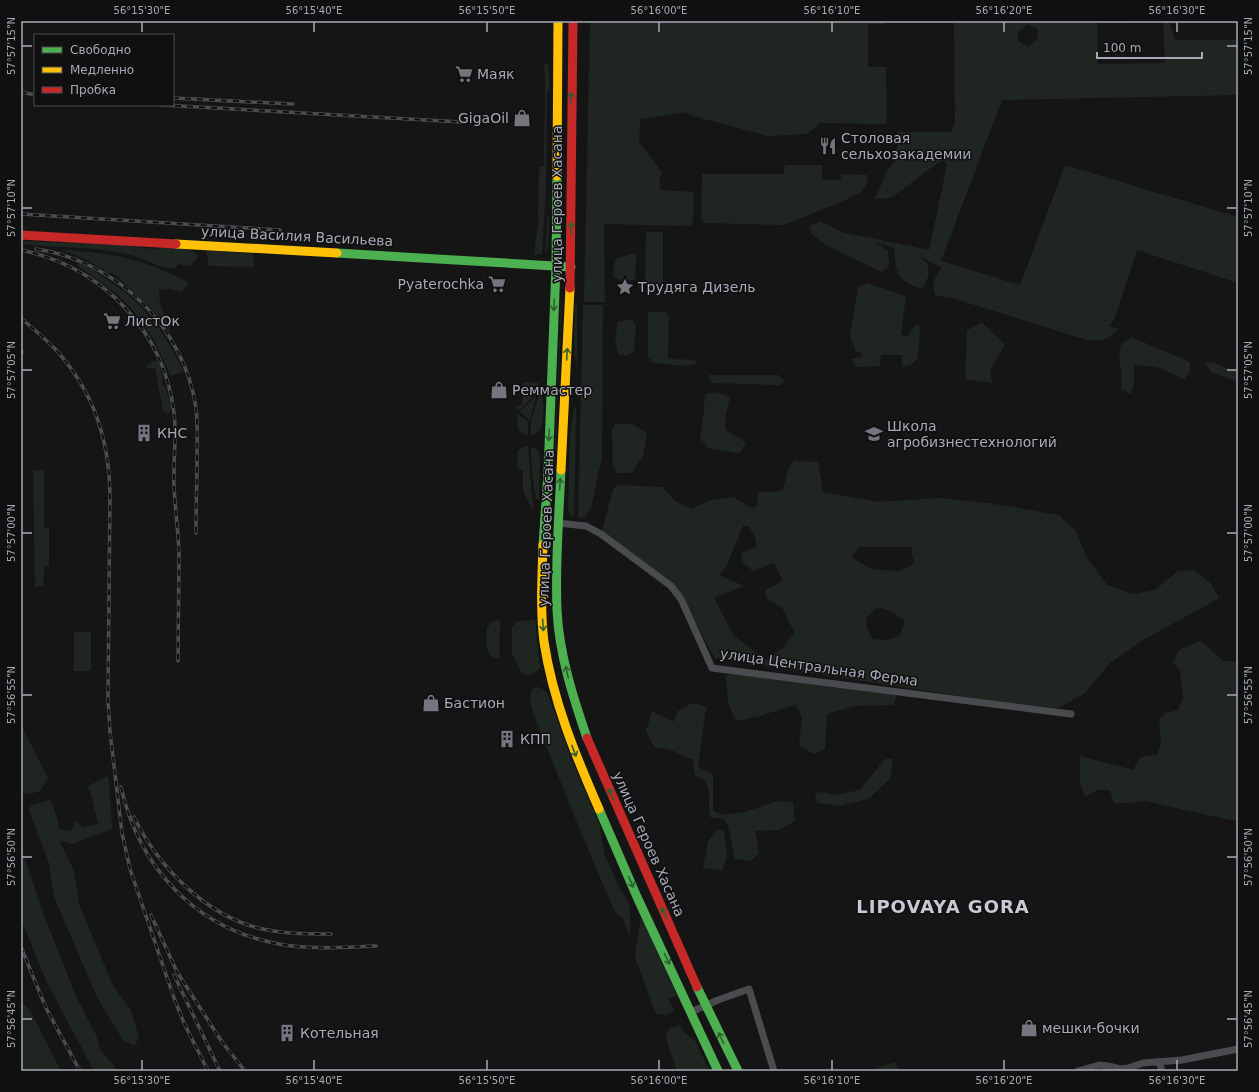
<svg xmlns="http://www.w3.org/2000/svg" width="1259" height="1092" font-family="'DejaVu Sans',sans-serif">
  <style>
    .green { fill: #1f2621; fill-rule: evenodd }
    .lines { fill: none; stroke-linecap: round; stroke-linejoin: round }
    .street { stroke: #4a4b4e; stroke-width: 7 }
    .fast { stroke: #4caf50; stroke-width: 9 }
    .slow { stroke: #ffc107; stroke-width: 9 }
    .jam { stroke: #c62828; stroke-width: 9 }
    .rail-casing { stroke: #4b4c4f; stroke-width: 3.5 }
    .rail { stroke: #101011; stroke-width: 2; stroke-dasharray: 6; stroke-linecap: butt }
    .oneway { stroke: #2e6030 }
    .ticks { fill: none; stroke: #a7a9b6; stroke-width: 1.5 }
    .labels { text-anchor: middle; stroke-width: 3; stroke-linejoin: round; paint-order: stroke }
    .poi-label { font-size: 14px; fill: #a7a9b6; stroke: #101011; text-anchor: start }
    .street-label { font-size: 14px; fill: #a7a9b6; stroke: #101011 }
    .district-label { font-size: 18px; font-weight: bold; letter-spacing: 1px; fill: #c8c9d2; stroke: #101011 }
    .neatline { fill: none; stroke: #a7a9b6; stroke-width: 1.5 }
    .ticks-label { font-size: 10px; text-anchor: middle; fill: #a7a9b6 }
  </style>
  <rect width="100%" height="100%" fill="#151516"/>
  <g class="green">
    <polygon points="590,21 885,21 885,24 868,24 868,67 886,67 887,124 819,123 813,130 806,134 768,136 693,116 684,112 640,119 639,142 662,172 659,182 661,190 694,192 693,222 690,226 604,224 605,302 584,302"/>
    <path d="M954 21H1097L1098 64 1165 63 1163 22 1107 23V21H1169L1175 40H1238V95L1002 100 941 261 1020 285 1065 165 1238 217V283L1137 250 1115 318 1109 326 1119 329C1107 340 1103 341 1087 340L952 298 935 295C932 283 934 277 942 268L919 256 928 264V277L922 289C896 280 896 273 894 248L876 242 888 251 889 266 882 272 827 246 812 235 810 226 820 221 842 232 929 250 947 165 944 161 936 164 891 198 875 199 887 171 897 158V132H951L955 121ZM1027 25 1038 29 1037 40 1028 47 1018 41V32Z"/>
    <polygon points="546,63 548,64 550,88 547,92 546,187 542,254 534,255 538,224 539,167 544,166 545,79 544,67"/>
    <polygon points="785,165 822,165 822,180 841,180 841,174 867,175 867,183 860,193 845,200 784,225 704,223 701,219 702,174 784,174"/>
    <polygon points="549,214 548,248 545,253 548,215"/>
    <polygon points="646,232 663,232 663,284 645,284"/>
    <path d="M21 241 124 245 153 249 168 247 190 250 198 255 197 259 190 266 179 264 174 268C160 269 147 260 134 256 97 246 58 248 21 244Z"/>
    <path d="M57 250C105 251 147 259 189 283L181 292 169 289 159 290C158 305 167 321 172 335L151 308 118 277 112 273H108C92 262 76 253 57 250Z"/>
    <polygon points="210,250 253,254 254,267 209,266 206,252"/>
    <path d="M636 253 635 280 622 281 613 277C615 254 615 259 636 253Z"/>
    <path d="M78 263C89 267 98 273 108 280 136 298 158 323 174 353 177 359 181 366 183 372L171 376 153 338 132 309 117 294 78 266 77 264Z"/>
    <polygon points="867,283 906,296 901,334 907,337 915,325 920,326 918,358 911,365 902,367 902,355 881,355 880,366 856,367 852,359 863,357 860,352 856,352 850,337 858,287"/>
    <polygon points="561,301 562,302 555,463 554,463"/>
    <polygon points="577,302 577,366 576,366 574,343 575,307"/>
    <polygon points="583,305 603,305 602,456 591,509 585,516 578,518"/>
    <polygon points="649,312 665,312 669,317 668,357 670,359 695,360 697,364 686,366 653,363 648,357 648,316"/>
    <polygon points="632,319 636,326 634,352 627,356 618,354 615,339 618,322"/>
    <polygon points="982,323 1005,344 990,371 992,383 965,379 967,330"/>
    <polygon points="1131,337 1190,362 1190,372 1184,379 1157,367 1134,365 1134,383 1131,394 1121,389 1122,376 1119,358 1121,345"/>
    <path d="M154 361H158L163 376 162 384C168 390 167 393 169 400 170 406 173 408 169 413L165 412 163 410 155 368 149 369 146 366Z"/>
    <polygon points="1211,362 1238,372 1238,382 1211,372 1205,363"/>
    <polygon points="709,375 778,375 783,379 783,383 779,385 712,383 709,379"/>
    <polygon points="523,382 539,383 537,392 520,410 517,409 516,406 522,405"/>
    <path d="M541 388C543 395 545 424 540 430 537 433 534 434 531 435V421Z"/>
    <polygon points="715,392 730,397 725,417 726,430 739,438 746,443 740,453 708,448 700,438 703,420 705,395"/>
    <polygon points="536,396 530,420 520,412"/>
    <polygon points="574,407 576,407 574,516 571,517 568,509 570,438"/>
    <polygon points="517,413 528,422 528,435 523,434 518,429"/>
    <polygon points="615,424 632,424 647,433 643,456 632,473 617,473 613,467 612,429"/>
    <polygon points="528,446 533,511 523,491 523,470 517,467 518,451 524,447"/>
    <path d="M531 447 538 450 540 458 539 499H536C533 482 531 464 531 447Z"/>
    <path d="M794 461 818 462 823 492 878 502 938 498 988 503 1059 515 1076 531 1087 558 1107 585 1132 594 1155 590 1178 571 1194 570 1211 584 1219 598 1204 607 1170 625 1141 641 1110 663 1085 693 1059 708 993 701 715 658 693 619 672 586 602 531 613 489 618 485 662 487 675 501 691 509 711 500 733 497 752 508 757 506 758 492H770L783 490 788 468ZM743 526H749L756 540V547L741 553 743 563 753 571 774 563 783 581 765 590 767 598 783 609 794 632 783 648 766 660 734 636 714 598 744 586 719 575 726 567ZM859 547H911L914 564 899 571 871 569 851 557ZM877 607 893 612 905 621 900 636 884 640 872 639 867 627 866 619Z"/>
    <polygon points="33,470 44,470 44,528 49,528 49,566 45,565 43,587 35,587"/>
    <path d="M497 620 500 622 499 658 498 659C483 656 487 639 487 627L494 621Z"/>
    <path d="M535 620 540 667C536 674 530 677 522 674L512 653V627L517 621Z"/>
    <rect x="74" y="632" width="17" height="39"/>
    <polygon points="1200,641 1224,661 1238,661 1238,820 1229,820 1145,801 1130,803 1114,803 1110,790 1097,790 1085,797 1080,783 1080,756 1133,770 1141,757 1157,755 1161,744 1159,719 1166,713 1178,710 1183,698 1180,671 1173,662 1179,650"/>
    <polygon points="734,672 894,693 896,697 894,705 854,706 827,714 825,749 814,754 799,746 802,716 795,705 760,716 736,721 728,703 726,676"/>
    <path d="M535 687C541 687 544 689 548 695L572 761 600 826 604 854 621 891C633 903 630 923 630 938L623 918 615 912 580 830 533 713 530 700 531 691Z"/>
    <path d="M690 704H697L706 707 698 767 713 774V811L723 815 744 812 778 801 793 802 795 821 779 830 755 831 759 853 751 861 735 859 728 825 723 818H711C706 807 713 789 704 780 702 778 697 777 695 775L693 760 669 749 654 747 646 731 652 711 673 722 678 711Z"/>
    <polygon points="21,725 48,778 40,791 30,794 21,793"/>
    <polygon points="885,759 893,759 890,779 868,799 839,806 817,803 815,793 823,792 836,795 860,790"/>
    <polygon points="107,776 109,781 112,829 72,844 59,840 74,871 79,904 113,986 131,1010 139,1038 134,1046 123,1040 97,997 54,897 49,863 29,810 30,806 49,800 53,805 60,829 72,831 75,821 83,827 98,824 90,791 87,787"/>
    <polygon points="718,829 724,832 727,858 722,870 703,868 708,841"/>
    <polygon points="21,848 45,918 75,994 96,1035 100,1049 118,1071 94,1071 46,981 21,918"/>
    <polygon points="641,915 677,996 668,998 674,1011 667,1015 656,1014 637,963 635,957"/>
    <polygon points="21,1001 30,1010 61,1071 21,1071"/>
    <polygon points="680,1025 685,1034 694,1039 710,1071 677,1071 668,1044 666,1033 671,1028"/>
    <polygon points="895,1062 899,1071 876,1071 877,1068"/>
  </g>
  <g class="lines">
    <g class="street">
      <polyline points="558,523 586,526 601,534 671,586 681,599 712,668 1071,714"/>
      <polyline points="691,1012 718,1000 749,989 774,1071"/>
      <polyline points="1159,1062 1162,1071"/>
      <polyline points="1078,1071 1099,1065 1108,1066 1121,1069 1128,1068 1143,1063 1182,1060 1238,1049"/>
    </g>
    <g class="fast">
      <polyline points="337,253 571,267"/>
      <path d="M561 470C559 517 555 564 557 610 559 654 573 697 587 738"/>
      <polyline points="543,545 548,473 556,266 557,176"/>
      <polyline points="599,809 637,897 718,1071"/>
      <polyline points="697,987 738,1071"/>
    </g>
    <g class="slow">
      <polyline points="557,176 558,21"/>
      <polyline points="176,244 337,253"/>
      <polyline points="561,470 570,288"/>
      <path d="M543 545C542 577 540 610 544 642 553 701 575 754 599 809"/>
    </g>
    <g class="jam">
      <polyline points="21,235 176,244"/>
      <polyline points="570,288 573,21"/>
      <polyline points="587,738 697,987"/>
    </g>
    <g class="rail-casing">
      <g id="rail">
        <polyline points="21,92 35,95"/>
        <polyline points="173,98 293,104"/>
        <polyline points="163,105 461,122"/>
        <polyline points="21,214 280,230"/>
        <path d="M36 249C117 261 184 327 196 408 198 425 197 442 197 460 197 484 196 508 196 533"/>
        <path d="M21 250C102 267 164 330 174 413 177 437 173 461 174 486 175 508 178 530 179 552 179 588 178 624 178 661"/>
        <path d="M21 318C33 329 46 339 57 351 94 393 109 439 110 494L108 700 110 732 122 833 130 869 174 998 184 1023 208 1071"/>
        <polyline points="21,351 22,352"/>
        <path d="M121 787C139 868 196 929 279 944 310 950 344 947 376 946"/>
        <path d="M134 817C158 866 204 914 258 928 282 934 307 934 331 934"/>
        <polyline points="151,915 177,972 222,1042 245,1071"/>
        <polyline points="21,947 46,1008 80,1071"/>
        <polyline points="174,975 220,1071"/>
      </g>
    </g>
    <use href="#rail" class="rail"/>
  </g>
  <defs><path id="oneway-shaft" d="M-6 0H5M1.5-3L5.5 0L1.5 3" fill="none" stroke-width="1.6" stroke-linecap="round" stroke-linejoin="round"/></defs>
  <g class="oneway">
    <use href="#oneway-shaft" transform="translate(571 98) rotate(-89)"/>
    <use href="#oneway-shaft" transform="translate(571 228) rotate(-90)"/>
    <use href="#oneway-shaft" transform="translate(554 305) rotate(92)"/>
    <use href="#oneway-shaft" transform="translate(567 354) rotate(-87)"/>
    <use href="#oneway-shaft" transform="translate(549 435) rotate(93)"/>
    <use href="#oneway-shaft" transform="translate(560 484) rotate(-87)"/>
    <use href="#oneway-shaft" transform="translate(543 625) rotate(86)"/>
    <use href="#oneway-shaft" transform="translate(567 672) rotate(-102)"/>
    <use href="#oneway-shaft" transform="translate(574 751) rotate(69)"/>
    <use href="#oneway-shaft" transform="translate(611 794) rotate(-114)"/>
    <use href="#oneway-shaft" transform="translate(631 882) rotate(66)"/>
    <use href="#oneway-shaft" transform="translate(664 913) rotate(-114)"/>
    <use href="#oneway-shaft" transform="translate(667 959) rotate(65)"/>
    <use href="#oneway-shaft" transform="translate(721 1038) rotate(-116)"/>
  </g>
  <path class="ticks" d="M142 22V32M314 22V32M487 22V32M659 22V32M832 22V32M1004 22V32M1177 22V32M22 46H32M1227 46H1237M22 208H32M1227 208H1237M22 370H32M1227 370H1237M22 533H32M1227 533H1237M22 695H32M1227 695H1237M22 857H32M1227 857H1237M22 1019H32M1227 1019H1237M142 1060V1070M314 1060V1070M487 1060V1070M659 1060V1070M832 1060V1070M1004 1060V1070M1177 1060V1070"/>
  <defs>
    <g id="supermarket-bare" transform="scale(1.38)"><path d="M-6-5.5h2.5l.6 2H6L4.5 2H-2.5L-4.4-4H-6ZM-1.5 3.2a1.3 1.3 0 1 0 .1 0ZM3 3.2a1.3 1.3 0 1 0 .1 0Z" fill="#74757e" stroke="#101011" stroke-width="2.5" paint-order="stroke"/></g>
    <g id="shop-bare" transform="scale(1.38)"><path d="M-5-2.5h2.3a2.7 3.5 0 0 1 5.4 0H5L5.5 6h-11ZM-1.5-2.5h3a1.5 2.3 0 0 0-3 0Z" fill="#74757e" stroke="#101011" stroke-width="2.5" paint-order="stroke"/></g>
    <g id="restaurant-bare" transform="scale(1.38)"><path d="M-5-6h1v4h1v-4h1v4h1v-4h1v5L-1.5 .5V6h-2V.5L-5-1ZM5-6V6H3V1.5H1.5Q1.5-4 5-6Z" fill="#74757e" stroke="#101011" stroke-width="2.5" paint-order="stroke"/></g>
    <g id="sight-bare" transform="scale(1.38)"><path d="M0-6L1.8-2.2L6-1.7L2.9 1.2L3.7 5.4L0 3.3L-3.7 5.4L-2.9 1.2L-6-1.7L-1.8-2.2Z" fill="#74757e" stroke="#101011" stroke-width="2.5" paint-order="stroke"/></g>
    <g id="building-bare" transform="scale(1.38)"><path d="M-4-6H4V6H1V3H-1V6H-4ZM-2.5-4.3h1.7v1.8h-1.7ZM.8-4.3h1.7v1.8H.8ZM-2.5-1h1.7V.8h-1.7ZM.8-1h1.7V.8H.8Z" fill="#74757e" stroke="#101011" stroke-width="2.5" paint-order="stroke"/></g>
    <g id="school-bare" transform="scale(1.38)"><path d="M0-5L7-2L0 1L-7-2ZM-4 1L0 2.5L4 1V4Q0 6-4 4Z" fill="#74757e" stroke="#101011" stroke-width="2.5" paint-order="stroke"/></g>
  </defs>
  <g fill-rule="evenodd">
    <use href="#supermarket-bare" x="464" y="74"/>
    <use href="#shop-bare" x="522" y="118"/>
    <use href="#restaurant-bare" x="828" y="146"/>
    <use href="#supermarket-bare" x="497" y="284"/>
    <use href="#sight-bare" x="625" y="287"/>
    <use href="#supermarket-bare" x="112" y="321"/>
    <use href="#shop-bare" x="499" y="390"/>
    <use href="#building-bare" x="144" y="433"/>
    <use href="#school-bare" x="874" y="434"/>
    <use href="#shop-bare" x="431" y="703"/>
    <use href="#building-bare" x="507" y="739"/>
    <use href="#shop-bare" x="1029" y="1028"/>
    <use href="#building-bare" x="287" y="1033"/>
  </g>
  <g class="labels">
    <g class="poi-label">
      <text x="477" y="79">Маяк</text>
      <text x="509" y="123" text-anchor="end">GigaOil</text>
      <text x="841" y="143">Столовая<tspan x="841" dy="16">сельхозакадемии</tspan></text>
      <text x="484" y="289" text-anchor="end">Pyaterochka</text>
      <text x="638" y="292">Трудяга Дизель</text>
      <text x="125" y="326">ЛистОк</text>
      <text x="512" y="395">Реммастер</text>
      <text x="887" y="431">Школа<tspan x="887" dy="16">агробизнестехнологий</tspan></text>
      <text x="157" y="438">КНС</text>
      <text x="444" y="708">Бастион</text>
      <text x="520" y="744">КПП</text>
      <text x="1042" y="1033">мешки-бочки</text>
      <text x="300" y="1038">Котельная</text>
    </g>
    <g class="street-label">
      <text transform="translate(557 204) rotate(-90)" y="5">улица Героев Хасана</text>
      <text transform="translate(297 236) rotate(3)" y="5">улица Василия Васильева</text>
      <text transform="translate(546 528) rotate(-88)" y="5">улица Героев Хасана</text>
      <text transform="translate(819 667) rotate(8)" y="5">улица Центральная Ферма</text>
      <text transform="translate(649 844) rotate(66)" y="5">улица Героев Хасана</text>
    </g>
    <g class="district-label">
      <text x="943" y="913">LIPOVAYA GORA</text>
    </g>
  </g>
  <rect width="1259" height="1092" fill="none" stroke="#101011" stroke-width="44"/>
  <rect x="34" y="34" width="140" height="72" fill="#101011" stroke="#4c4d53"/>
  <rect x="42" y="47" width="20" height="6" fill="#4caf50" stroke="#4c4d53"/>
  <text x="70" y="54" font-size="12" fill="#a7a9b6">Свободно</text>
  <rect x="42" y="67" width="20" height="6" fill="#ffc107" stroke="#4c4d53"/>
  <text x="70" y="74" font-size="12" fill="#a7a9b6">Медленно</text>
  <rect x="42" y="87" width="20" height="6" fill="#c62828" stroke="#4c4d53"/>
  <text x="70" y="94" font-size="12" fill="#a7a9b6">Пробка</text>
  <path d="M1097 52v6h105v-6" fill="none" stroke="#a7a9b6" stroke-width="2"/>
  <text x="1103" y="52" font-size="12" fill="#a7a9b6" stroke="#101011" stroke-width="3" paint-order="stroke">100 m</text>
  <rect x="22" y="22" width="1215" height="1048" class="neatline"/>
  <g class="ticks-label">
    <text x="142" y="14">56°15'30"E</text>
    <text x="314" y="14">56°15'40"E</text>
    <text x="487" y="14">56°15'50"E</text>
    <text x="659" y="14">56°16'00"E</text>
    <text x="832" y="14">56°16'10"E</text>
    <text x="1004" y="14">56°16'20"E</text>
    <text x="1177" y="14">56°16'30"E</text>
    <text transform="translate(11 46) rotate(-90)" y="4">57°57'15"N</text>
    <text transform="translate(1248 46) rotate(-90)" y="4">57°57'15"N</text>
    <text transform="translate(11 208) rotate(-90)" y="4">57°57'10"N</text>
    <text transform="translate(1248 208) rotate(-90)" y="4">57°57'10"N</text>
    <text transform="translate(11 370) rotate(-90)" y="4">57°57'05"N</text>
    <text transform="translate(1248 370) rotate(-90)" y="4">57°57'05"N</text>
    <text transform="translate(11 533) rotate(-90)" y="4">57°57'00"N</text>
    <text transform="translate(1248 533) rotate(-90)" y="4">57°57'00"N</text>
    <text transform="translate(11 695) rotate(-90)" y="4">57°56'55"N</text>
    <text transform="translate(1248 695) rotate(-90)" y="4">57°56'55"N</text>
    <text transform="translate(11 857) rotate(-90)" y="4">57°56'50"N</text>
    <text transform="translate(1248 857) rotate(-90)" y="4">57°56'50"N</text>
    <text transform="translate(11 1019) rotate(-90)" y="4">57°56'45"N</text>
    <text transform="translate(1248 1019) rotate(-90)" y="4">57°56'45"N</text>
    <text x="142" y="1084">56°15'30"E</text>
    <text x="314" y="1084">56°15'40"E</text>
    <text x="487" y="1084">56°15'50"E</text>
    <text x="659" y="1084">56°16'00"E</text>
    <text x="832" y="1084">56°16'10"E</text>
    <text x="1004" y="1084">56°16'20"E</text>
    <text x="1177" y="1084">56°16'30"E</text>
  </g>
</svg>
